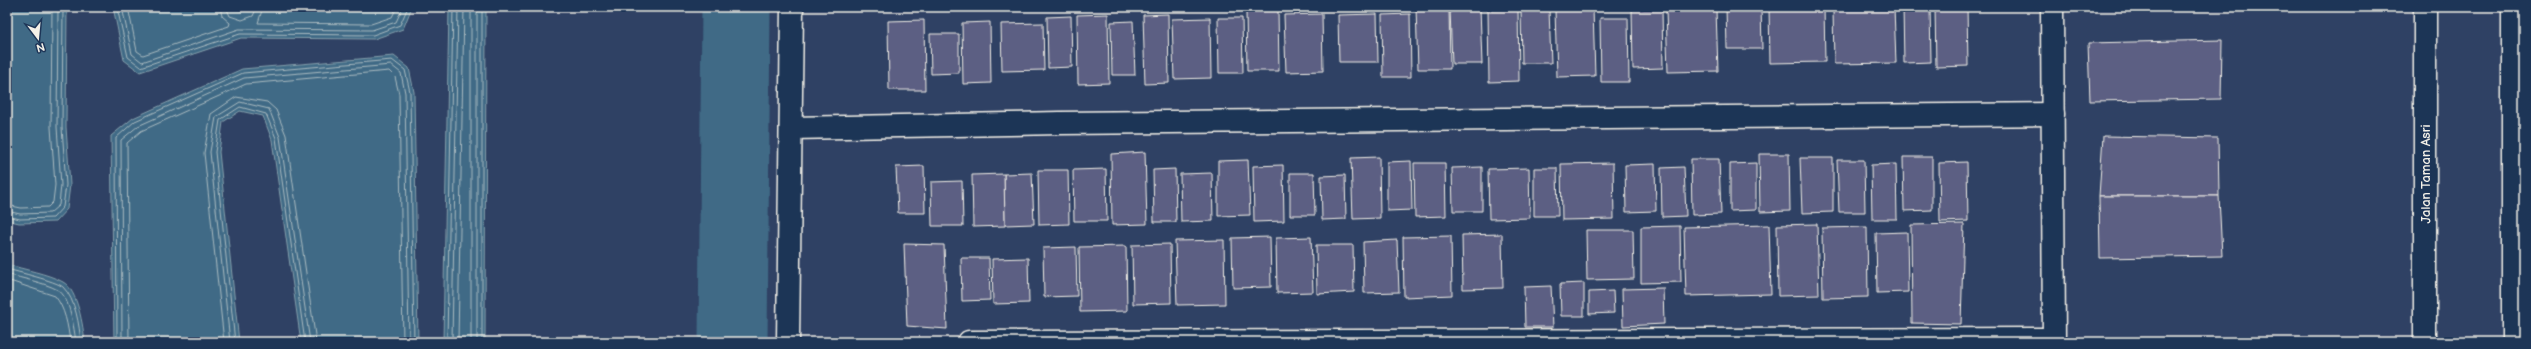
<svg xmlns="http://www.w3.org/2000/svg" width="2531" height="349" font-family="'Balsamiq Sans',sans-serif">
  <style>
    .water { fill: #3f6b86; stroke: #87a1ad }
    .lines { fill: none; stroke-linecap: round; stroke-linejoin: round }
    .shore { stroke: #acbbc1; stroke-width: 1 }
    .river { stroke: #3f6b86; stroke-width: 69 }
    .building { fill: #5c5f83; stroke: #f4f1e8 }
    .street-casing { stroke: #f4f1e8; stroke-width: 25 }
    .street { stroke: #1d3557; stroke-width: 22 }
    .labels { text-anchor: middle; stroke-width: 3.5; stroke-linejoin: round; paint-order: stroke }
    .street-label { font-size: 13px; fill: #f4f1e8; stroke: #1d3557 }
  </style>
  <rect width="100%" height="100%" fill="#2f4164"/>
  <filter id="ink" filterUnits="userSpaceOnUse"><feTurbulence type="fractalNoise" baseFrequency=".025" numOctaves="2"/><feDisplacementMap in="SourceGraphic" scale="8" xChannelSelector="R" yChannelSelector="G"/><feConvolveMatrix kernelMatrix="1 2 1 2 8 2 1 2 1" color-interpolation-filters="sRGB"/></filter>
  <g filter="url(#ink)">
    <g class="water">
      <polygon points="7,7 67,7 66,127 70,185 67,209 55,222 19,223 7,220"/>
      <polygon points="113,7 229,7 242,11 253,7 412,7 403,29 374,39 241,38 140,72 124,60"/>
      <polygon points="449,7 486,7 485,342 443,342"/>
      <polygon points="394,56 409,68 414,92 418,342 301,342 272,140 263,116 240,111 223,122 219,152 239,342 114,342 111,136 133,118 242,69"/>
      <path d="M7 264C24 270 47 273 63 282 78 290 83 327 85 342H7Z"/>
    </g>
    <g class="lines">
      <g class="shore">
        <polyline points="117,7 128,57 141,67 240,34 373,35 400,25 408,7"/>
        <polyline points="122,7 132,54 142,62 239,29 372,30 396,22 403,7"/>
        <polyline points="128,7 137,51 143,55 229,26 230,23 222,16 220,7"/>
        <polyline points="226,7 230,16 242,20 253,16 257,7"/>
        <polyline points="263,7 258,23 371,24 392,17 397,7"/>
        <polyline points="7,205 21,208 48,207 53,202 55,185 51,127 52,7"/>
        <polyline points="7,211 20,214 50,213 59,205 61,185 57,127 58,7"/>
        <polyline points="7,216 20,219 53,218 63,207 66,185 62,127 63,7"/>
        <path d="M7 269C17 272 56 281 63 287 76 300 79 325 81 342"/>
        <path d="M7 274C23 279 43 282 58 290 70 297 74 329 76 342"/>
        <path d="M7 280 55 296C65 308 68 326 70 342"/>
        <polyline points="117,342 116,138 135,121 243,73 392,60 405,70 410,92 414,342"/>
        <polyline points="122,342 121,140 138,126 244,78 391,65 401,73 405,93 409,342"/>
        <polyline points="129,342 127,143 141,131 246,84 389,71 395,77 399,94 403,342"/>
        <polyline points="224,342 204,153 211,114 236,97 267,102 276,110 286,135 316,342"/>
        <polyline points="230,342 210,152 216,117 240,102 269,109 280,137 310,342"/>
        <polyline points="235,342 215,152 220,120 240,107 266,114 276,138 305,342"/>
        <polyline points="447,342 453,7"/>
        <polyline points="452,342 458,7"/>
        <polyline points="458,342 464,7"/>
        <polyline points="471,342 471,7"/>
        <polyline points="477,342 477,7"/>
        <polyline points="482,342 482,7"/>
      </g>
      <polyline class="river" points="733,342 736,7"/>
    </g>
    <g class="building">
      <polygon points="1726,7 1761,7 1762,49 1727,49"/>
      <polygon points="1769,7 1824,7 1825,62 1770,63"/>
      <polygon points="1903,7 1930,7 1931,62 1904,63"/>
      <polygon points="1935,7 1967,7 1968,66 1936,67"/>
      <polygon points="1416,8 1449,8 1450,69 1418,69"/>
      <polygon points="1480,8 1482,64 1452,64 1450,9"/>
      <polygon points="1894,8 1896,63 1834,64 1833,9"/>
      <polygon points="1518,9 1519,81 1489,82 1488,10"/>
      <polygon points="1593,9 1595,76 1557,77 1555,10"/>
      <polygon points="1632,9 1662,9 1663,68 1633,69"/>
      <polygon points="1278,10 1279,71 1247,71 1246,11"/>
      <polygon points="1549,10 1551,63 1522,63 1521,11"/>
      <polygon points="1716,10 1718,71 1668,72 1666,11"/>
      <polygon points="1108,14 1109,83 1078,84 1077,15"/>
      <polygon points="1168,14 1169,83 1145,84 1143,15"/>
      <polygon points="1322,14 1323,71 1286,72 1284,15"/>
      <polygon points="1377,14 1378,62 1339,62 1338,15"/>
      <polygon points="1410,14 1411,77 1383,77 1382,15"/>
      <polygon points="1071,16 1072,67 1048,68 1047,17"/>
      <polygon points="1210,18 1211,78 1174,79 1172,19"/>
      <polygon points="1218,18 1242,18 1243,73 1219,73"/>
      <polygon points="1600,18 1628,18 1629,82 1601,82"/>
      <polygon points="924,20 925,90 889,90 888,21"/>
      <polygon points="1133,21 1135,75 1112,75 1111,22"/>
      <polygon points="990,22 991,83 963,84 962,23"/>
      <polygon points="1043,23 1044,70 1002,71 1001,24"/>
      <polygon points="930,34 959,34 959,73 931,74"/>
      <polygon points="2222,40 2221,99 2090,101 2088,43"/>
      <polygon points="2103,136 2218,138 2219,196 2099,196"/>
      <polygon points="1145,152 1147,224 1112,225 1111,154"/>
      <polygon points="1759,154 1789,154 1790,211 1760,212"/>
      <polygon points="1379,157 1380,218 1353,219 1351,158"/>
      <polygon points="1903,157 1932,157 1932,210 1904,211"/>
      <polygon points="1800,158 1833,158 1833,212 1802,213"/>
      <polygon points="1691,159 1719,159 1721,214 1692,215"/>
      <polygon points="1248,160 1250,215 1218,216 1218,161"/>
      <polygon points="1837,160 1864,160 1865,212 1839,212"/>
      <polygon points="1411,161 1412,210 1387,211 1387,162"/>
      <polygon points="1967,162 1968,221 1940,222 1939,163"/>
      <polygon points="1414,163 1445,163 1446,216 1415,217"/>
      <polygon points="1613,163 1614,219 1562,220 1561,164"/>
      <polygon points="1756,163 1756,210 1730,211 1730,164"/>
      <polygon points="1655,164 1656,211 1626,212 1625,165"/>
      <polygon points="1896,164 1897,219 1872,219 1871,165"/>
      <polygon points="1283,165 1284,221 1254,222 1253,166"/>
      <polygon points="924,166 925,213 898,213 896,167"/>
      <polygon points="1482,167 1482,211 1453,211 1452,168"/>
      <polygon points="1684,167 1686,216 1662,217 1661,168"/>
      <polygon points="1529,168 1530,218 1489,219 1488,169"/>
      <polygon points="1534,168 1557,168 1558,216 1534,216"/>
      <polygon points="1106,169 1107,221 1074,221 1073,170"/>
      <polygon points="1175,169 1176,222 1154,222 1153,170"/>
      <polygon points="1038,170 1068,170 1069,224 1039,225"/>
      <polygon points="1032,173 1034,224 1005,225 1004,174"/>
      <polygon points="1212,173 1213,221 1181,222 1180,174"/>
      <polygon points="1290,173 1314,173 1315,215 1290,215"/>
      <polygon points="1004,174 1005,226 973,227 972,175"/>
      <polygon points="1345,175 1346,219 1322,220 1321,176"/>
      <polygon points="962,181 963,226 932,226 931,182"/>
      <polygon points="2099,196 2219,196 2222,256 2100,258"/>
      <polygon points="1817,224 1819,295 1778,296 1777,225"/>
      <polygon points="1964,224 1961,324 1912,323 1911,225"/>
      <polygon points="1769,225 1771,294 1686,296 1684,227"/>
      <polygon points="1680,226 1681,282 1641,283 1641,227"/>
      <polygon points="1867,227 1868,297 1823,298 1822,228"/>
      <polygon points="1586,230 1633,230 1634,279 1587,280"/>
      <polygon points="1907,232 1908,292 1877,293 1876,233"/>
      <polygon points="1502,234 1503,288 1463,289 1462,235"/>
      <polygon points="1451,236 1452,295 1404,297 1403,237"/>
      <polygon points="1270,237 1271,287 1233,288 1232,238"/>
      <polygon points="1311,237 1313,292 1277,293 1276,238"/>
      <polygon points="1224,240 1225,304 1177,305 1175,241"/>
      <polygon points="1397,240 1399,292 1364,293 1363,242"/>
      <polygon points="904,244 944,245 947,329 907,326"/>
      <polygon points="1170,244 1171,303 1133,304 1132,245"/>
      <polygon points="1316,245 1353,245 1354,292 1317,294"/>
      <polygon points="1126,246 1127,311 1080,312 1079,247"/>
      <polygon points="1076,247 1077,296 1044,297 1043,248"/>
      <polygon points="961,258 989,258 990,300 962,301"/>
      <polygon points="1028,258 1029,303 993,304 992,259"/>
      <polygon points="1584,283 1584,316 1561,316 1560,284"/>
      <polygon points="1551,286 1553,327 1525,327 1524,287"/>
      <polygon points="1663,288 1664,324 1623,326 1622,289"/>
      <polygon points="1613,291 1614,313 1589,314 1589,292"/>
    </g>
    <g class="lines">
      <g class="street-casing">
        <g id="street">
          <polyline points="2052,7 2054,342"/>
          <polyline points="791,128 1060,123 2053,114"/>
          <polyline points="788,342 792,7"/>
          <polyline points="969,342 2054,339"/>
          <polyline points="2425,342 2425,7"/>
          <polyline points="2513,342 2513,7"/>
        </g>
      </g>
      <use href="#street" class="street"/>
    </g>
  </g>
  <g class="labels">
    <g class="street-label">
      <text transform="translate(2425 174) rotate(-90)" y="5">Jalan Taman Asri</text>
    </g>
  </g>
  <rect width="2531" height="349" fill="none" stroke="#1d3557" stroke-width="24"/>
  <rect x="12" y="12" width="2507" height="325" fill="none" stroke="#f4f1e8" stroke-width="1.5" filter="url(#ink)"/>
  <g transform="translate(38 38) rotate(164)" stroke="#1d3557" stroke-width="3" paint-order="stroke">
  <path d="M0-3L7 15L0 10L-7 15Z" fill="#f4f1e8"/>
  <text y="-6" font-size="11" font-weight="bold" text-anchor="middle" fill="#f4f1e8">N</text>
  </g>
</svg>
